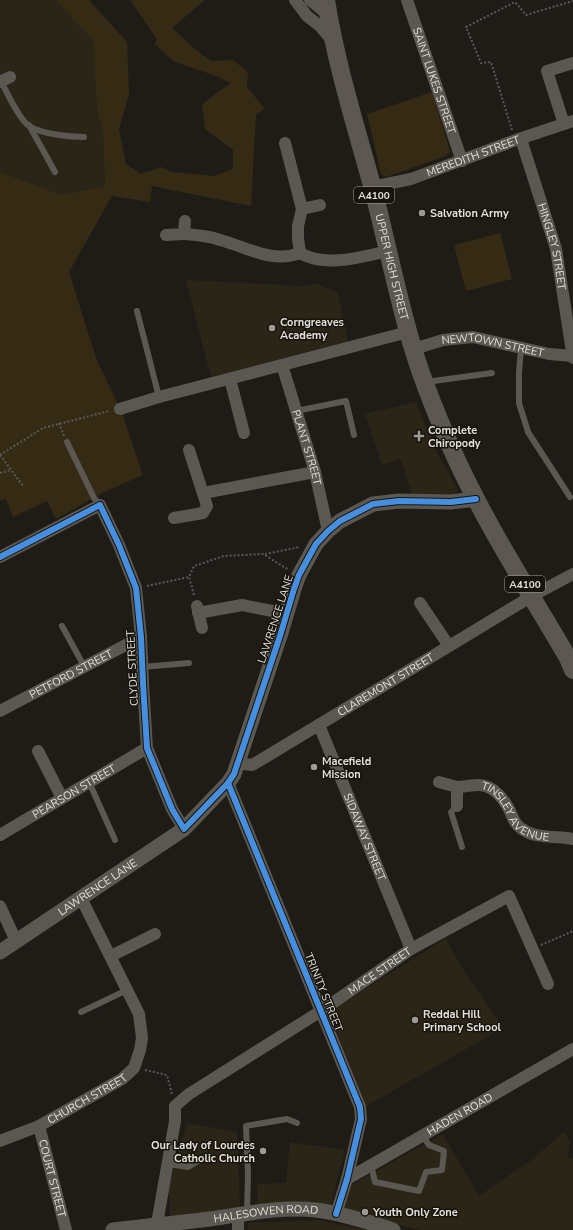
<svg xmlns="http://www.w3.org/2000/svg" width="573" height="1230" font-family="'Nunito Sans',sans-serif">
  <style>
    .built { fill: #2b2518 }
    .green { fill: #352b15 }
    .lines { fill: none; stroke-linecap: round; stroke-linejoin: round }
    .path { stroke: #5a5854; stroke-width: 2; stroke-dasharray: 2 2; stroke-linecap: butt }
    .service { stroke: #5b5852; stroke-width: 6 }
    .minor { stroke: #5b5852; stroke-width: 12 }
    .tertiary { stroke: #5b5852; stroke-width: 15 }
    .primary { stroke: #5c5851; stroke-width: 18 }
    .cycleway-casing { stroke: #18140c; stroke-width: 8 }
    .cycleway { stroke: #468fdf; stroke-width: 6 }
    .poi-dot { fill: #9e9b96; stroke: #18140c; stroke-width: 1.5 }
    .labels { text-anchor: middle; stroke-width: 3; stroke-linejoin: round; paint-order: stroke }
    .shield { fill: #18140c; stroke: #a6a39c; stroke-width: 1 }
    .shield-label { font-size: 10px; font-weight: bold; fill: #e3e0da }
    .street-label { font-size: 11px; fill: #e3e0da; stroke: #18140c }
    .poi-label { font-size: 11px; font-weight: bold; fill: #e3e0da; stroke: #18140c; text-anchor: start }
  </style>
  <rect width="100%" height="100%" fill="#1f1c18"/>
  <g class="built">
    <polygon points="0,0 59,0 93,40 97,109 103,131 105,186 62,195 0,172"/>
    <polygon points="186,280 303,286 317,284 338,293 348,341 211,377"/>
    <polygon points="416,402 436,451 458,490 453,497 412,494 401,459 382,465 365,414"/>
    <polygon points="446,938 457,960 503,1028 366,1106 329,1012"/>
    <polygon points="187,1123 237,1132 240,1209 170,1217 169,1186"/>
    <polygon points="564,1132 570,1142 568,1158 573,1158 573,1230 419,1230 343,1210 351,1185 443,1134 479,1196 534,1158"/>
    <polygon points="290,1142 345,1150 330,1208 258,1208 257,1184 286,1183"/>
    <polygon points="318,1220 367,1230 248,1230 248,1223"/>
  </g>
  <g class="green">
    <polygon points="56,0 89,0 127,42 129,94 119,129 126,164 141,174 161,167 171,172 214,176 233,169 233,150 205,129 202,105 215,94 231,83 216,76 173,61 155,44 157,39 130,0 205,0 172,28 196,50 211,61 233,60 248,72 247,87 265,109 256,114 251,206 152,186 150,202 112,196 69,272 96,358 122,413 143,475 104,492 56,519 47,501 13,517 6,499 0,500 0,172 62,195 105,186 103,131 97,109 93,40"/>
    <polygon points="432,92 450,151 446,156 386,177 381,174 367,114"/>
    <polygon points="500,233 512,279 466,291 454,245"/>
  </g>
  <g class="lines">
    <g class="path">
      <polyline points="512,130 491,62 481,63 466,27 515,2 526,15 573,1"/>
      <polyline points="59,423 64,436"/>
      <polyline points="0,455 43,428 109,411"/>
      <polyline points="0,455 23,486"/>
      <polyline points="0,473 11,470"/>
      <polyline points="265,554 300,547"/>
      <polyline points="147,586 189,577"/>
      <polyline points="194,595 189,577 194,566 224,556 263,554 289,570"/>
      <polyline points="541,945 573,931"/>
      <polyline points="145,1070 167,1075 172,1094"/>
    </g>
    <g class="service">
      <path d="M1 81C7 93 19 119 29 126 41 134 70 137 84 137"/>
      <polyline points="29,125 55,172"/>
      <polyline points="137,311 159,397"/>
      <polyline points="521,348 519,373 519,403 528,432 570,497"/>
      <polyline points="426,382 492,373"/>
      <polyline points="296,411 346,401 354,435"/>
      <polyline points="67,442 94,498 100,505"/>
      <polyline points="62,626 84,666"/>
      <polyline points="142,667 189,663"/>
      <polyline points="89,782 115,840"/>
      <polyline points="457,806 451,812 462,847"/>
      <polyline points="81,1012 127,990"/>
      <polyline points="168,1164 188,1167 205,1157"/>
      <polyline points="371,1165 375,1182 419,1191 426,1172 442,1170 444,1151 429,1145 422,1135"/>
      <polyline points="247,1214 248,1174 246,1126 287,1119 297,1123"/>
    </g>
    <g class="minor">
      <polyline points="295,0 307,16 320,26 331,39"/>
      <polyline points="310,0 328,15"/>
      <path id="s1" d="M407 0 462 161"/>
      <polyline points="0,82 10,77"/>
      <polyline points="564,124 547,71 573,63"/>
      <path id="s2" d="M521 139 556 249 573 358"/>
      <polyline points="285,143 302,209 298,226 298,238 300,253"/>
      <path id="s3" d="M372 187 411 179 516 140 573 121"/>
      <polyline points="302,209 320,205"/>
      <path d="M184 234C196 235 209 236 220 240 247 247 272 264 300 253 326 268 361 257 388 251"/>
      <polyline points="166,235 184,234 185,221"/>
      <path id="s4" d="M414 349 443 340 473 337 549 354 573 356"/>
      <path id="s5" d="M282 365 315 472 328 531"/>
      <polyline points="230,379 244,433"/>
      <polyline points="120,409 159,397 408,332"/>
      <polyline points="203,493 315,472"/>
      <polyline points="174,518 203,513 207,506 189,450"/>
      <polyline points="0,557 100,505 119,545 136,588 141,637 143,683 147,748 172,809 184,829"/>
      <polyline points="420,603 449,646"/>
      <polyline points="197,606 202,628"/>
      <polyline points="198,613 242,605 287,614"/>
      <path id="s6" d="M0 711 141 637"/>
      <path id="s7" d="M319 725 411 949"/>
      <polyline points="38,751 62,798"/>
      <path id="s8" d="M237 763 252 765 264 758 532 596 573 574"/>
      <polyline points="439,782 457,787 457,806"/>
      <polyline points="228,783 360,1107 361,1119 347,1179 336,1214"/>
      <path id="s9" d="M457 787C464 787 471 785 479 785 493 785 504 799 510 811 513 818 515 825 522 829 536 839 557 836 573 839"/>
      <path id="s10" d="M0 835 147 748"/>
      <polyline points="0,906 16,941"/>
      <polyline points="111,956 155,934"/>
      <path id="s11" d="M39 1126 66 1230"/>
      <path id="s12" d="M0 1141 39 1126 122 1079 134 1068 140 1050 142 1038 139 1014 81 898"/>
      <path id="s13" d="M347 1179 573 1049"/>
      <polyline points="238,1215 238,1230"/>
      <path id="s14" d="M157 1224 175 1121V1106L189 1094 321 1011 411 949 509 896 548 984"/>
    </g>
    <g class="tertiary">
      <path id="s15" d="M0 952 184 829 228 783 234 774 280 636 294 589 299 575 316 544 328 531 340 521 373 504 399 501 451 502 476 499"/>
      <path id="s16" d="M113 1230C145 1226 178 1223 210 1219 245 1214 281 1206 316 1210 341 1213 369 1222 393 1230"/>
    </g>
    <path class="primary" id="s17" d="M326 0C336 64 356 127 373 189 385 236 395 284 408 331 419 373 436 414 454 454 486 525 529 591 568 658L573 670"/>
    <g class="cycleway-casing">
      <g id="cycleway">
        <polyline points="0,557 100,505 119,545 136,588 141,637 143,683 147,748 172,809 184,829 228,783 234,774 280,636 294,589 299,575 316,544 328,531 340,521 373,504 399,501 451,502 476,499"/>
        <polyline points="228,783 360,1107 361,1119 347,1179 336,1214"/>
      </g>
    </g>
    <use href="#cycleway" class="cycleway"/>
  </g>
  <g class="poi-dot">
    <circle cx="422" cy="213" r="4"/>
    <circle cx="272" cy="328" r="4"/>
    <path d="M417 430h4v4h4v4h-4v4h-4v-4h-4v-4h4z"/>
    <circle cx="314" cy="767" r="4"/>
    <circle cx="415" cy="1020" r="4"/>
    <circle cx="263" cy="1151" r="4"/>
    <circle cx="365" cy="1212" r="4"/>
  </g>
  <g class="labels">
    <g class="shield">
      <rect x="354" y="187" width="40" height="16" rx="3"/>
      <rect x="505" y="576" width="40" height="16" rx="3"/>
    </g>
    <g class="shield-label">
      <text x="374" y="199">A4100</text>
      <text x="525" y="588">A4100</text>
    </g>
    <g class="street-label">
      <text dy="4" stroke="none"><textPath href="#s1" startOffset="85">SAINT LUKES STREET</textPath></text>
      <text dy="4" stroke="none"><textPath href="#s3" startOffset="106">MEREDITH STREET</textPath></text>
      <text dy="4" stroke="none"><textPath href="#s2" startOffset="112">HINGLEY STREET</textPath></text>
      <text dy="4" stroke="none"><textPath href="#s17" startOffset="275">UPPER HIGH STREET</textPath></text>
      <text dy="4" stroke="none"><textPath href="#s4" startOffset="81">NEWTOWN STREET</textPath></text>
      <text dy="4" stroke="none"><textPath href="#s5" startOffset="86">PLANT STREET</textPath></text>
      <text transform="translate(275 619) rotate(-72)" y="4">LAWRENCE LANE</text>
      <text transform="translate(132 668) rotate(-93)" y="4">CLYDE STREET</text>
      <text dy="4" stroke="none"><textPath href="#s6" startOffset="80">PETFORD STREET</textPath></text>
      <text dy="4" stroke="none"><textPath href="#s8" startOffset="171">CLAREMONT STREET</textPath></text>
      <text dy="4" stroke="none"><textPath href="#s10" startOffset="86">PEARSON STREET</textPath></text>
      <text dy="4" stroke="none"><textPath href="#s9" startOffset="70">TINSLEY AVENUE</textPath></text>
      <text dy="4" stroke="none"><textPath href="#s7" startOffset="121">SIDAWAY STREET</textPath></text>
      <text dy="4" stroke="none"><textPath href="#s15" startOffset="117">LAWRENCE LANE</textPath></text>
      <text dy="4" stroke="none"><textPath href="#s14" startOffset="365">MACE STREET</textPath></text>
      <text transform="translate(324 992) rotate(68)" y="4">TRINITY STREET</text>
      <text dy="4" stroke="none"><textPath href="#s12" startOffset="97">CHURCH STREET</textPath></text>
      <text dy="4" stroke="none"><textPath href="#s13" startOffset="130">HADEN ROAD</textPath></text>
      <text dy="4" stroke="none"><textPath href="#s11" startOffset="54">COURT STREET</textPath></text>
      <text dy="4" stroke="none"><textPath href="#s16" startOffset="154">HALESOWEN ROAD</textPath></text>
    </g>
    <g class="poi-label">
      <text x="430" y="217">Salvation Army</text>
      <text x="280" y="326">Corngreaves<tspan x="280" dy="13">Academy</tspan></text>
      <text x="428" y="434">Complete<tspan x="428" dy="13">Chiropody</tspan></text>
      <text x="322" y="765">Macefield<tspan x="322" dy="13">Mission</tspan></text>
      <text x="423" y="1018">Reddal Hill<tspan x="423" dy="13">Primary School</tspan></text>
      <text x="255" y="1149" text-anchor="end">Our Lady of Lourdes<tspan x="255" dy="13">Catholic Church</tspan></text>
      <text x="373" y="1216">Youth Only Zone</text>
    </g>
  </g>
</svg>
